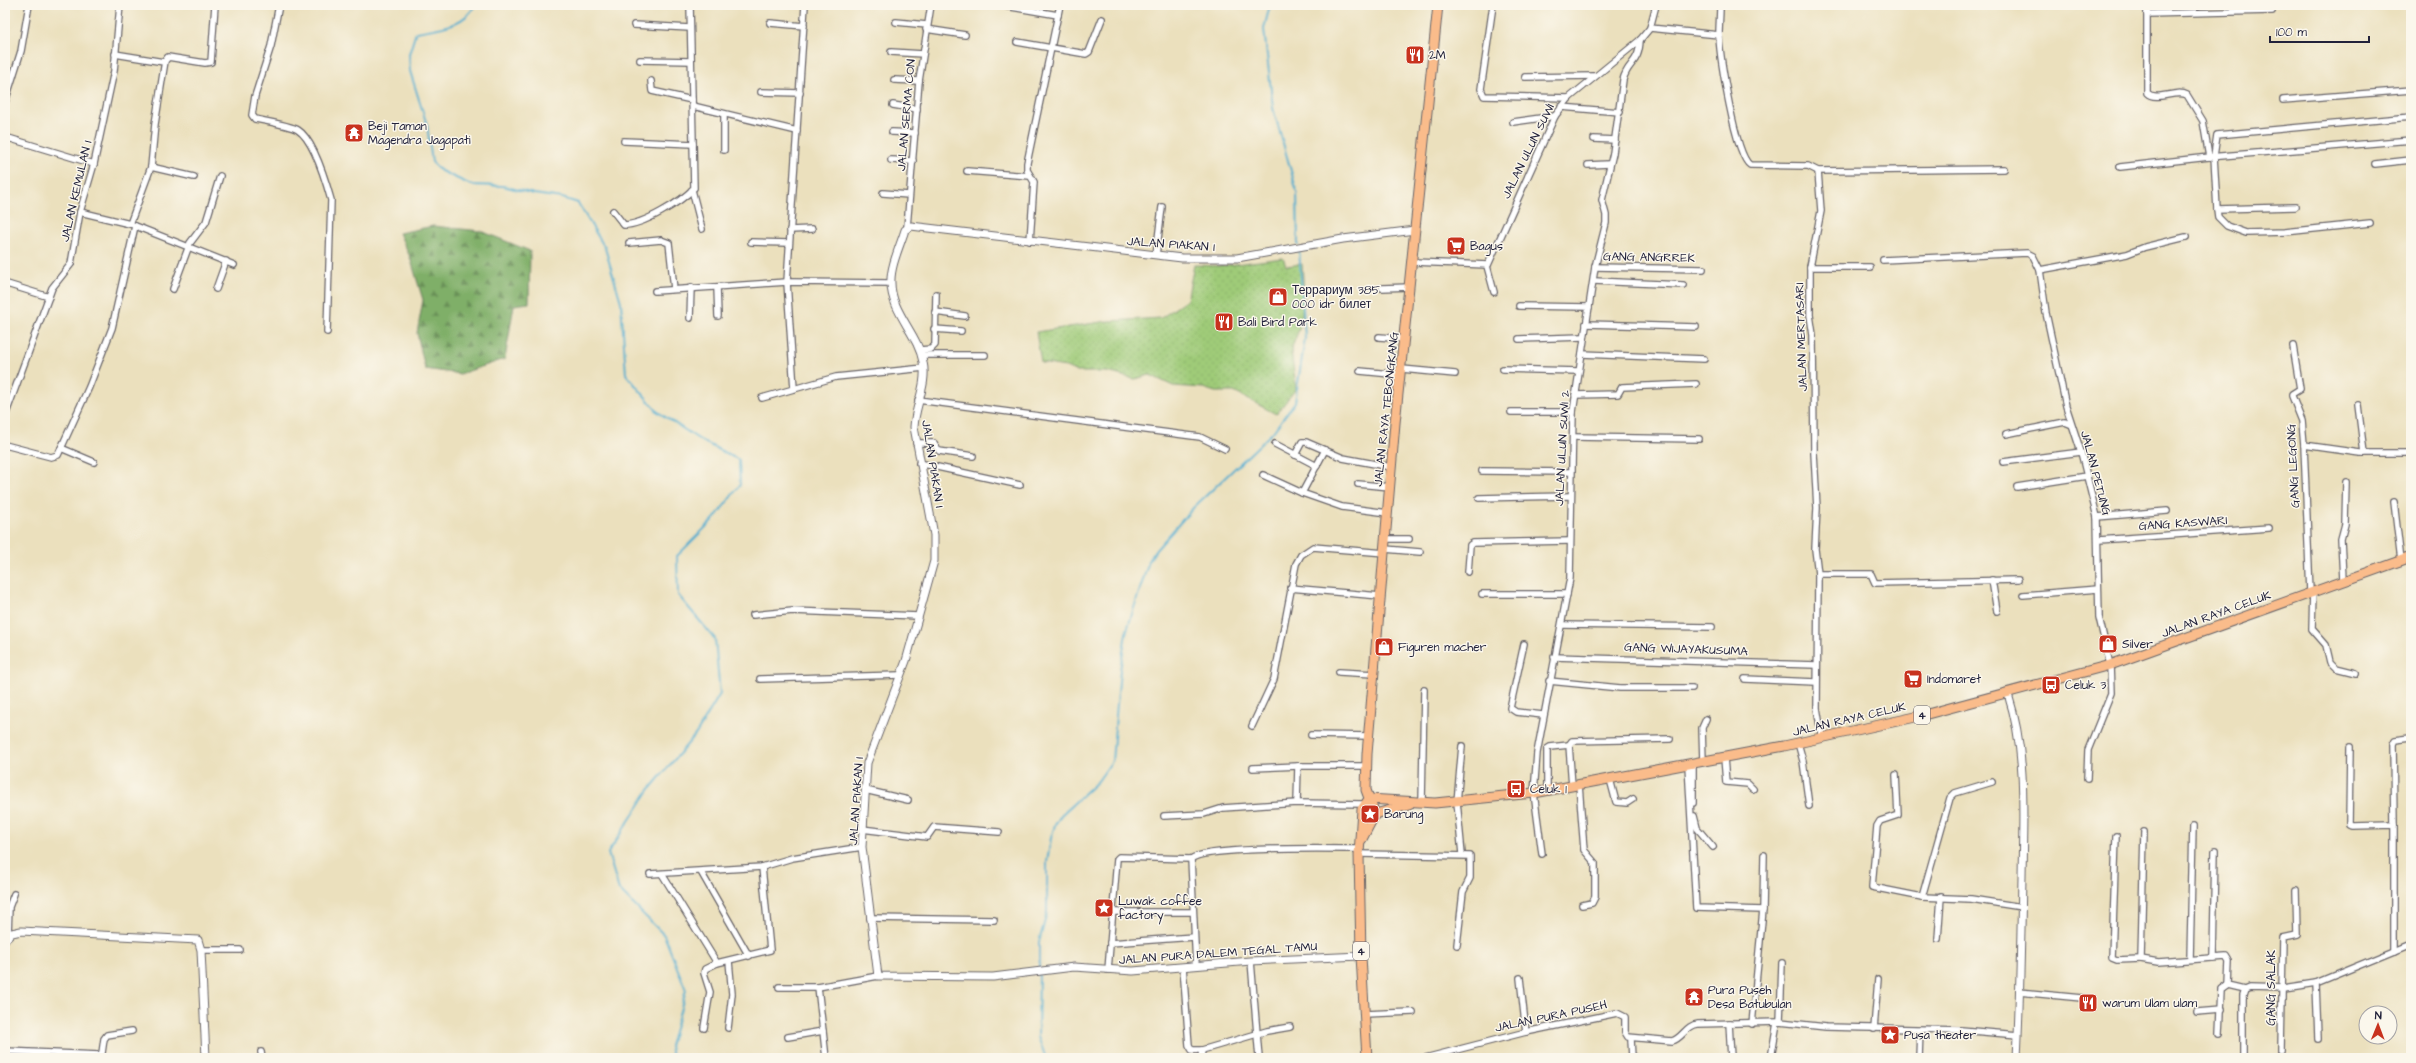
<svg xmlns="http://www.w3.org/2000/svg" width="2416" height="1063" font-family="'Architects Daughter',sans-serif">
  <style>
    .forest { fill: url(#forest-firs); stroke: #506852 }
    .park { fill: url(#park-dots); stroke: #60765a }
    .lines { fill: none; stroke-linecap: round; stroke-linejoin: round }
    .stream { stroke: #52adcf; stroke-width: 2 }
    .minor-casing { stroke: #686468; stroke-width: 8 }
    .tertiary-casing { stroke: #686468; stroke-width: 9 }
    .primary-casing { stroke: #686468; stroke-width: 11 }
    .trunk-casing { stroke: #686468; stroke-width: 11 }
    .minor { stroke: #fff; stroke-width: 5.5 }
    .tertiary { stroke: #fff; stroke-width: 7 }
    .primary { stroke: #fabc8b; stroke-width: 9 }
    .trunk { stroke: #fabc8b; stroke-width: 9 }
    .labels { text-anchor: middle; stroke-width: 3; stroke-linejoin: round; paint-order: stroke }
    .shield { fill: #fbf7ec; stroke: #636270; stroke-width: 1 }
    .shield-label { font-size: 11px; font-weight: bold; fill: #22223b }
    .poi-label { font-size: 12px; fill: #22223b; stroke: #fbf7ec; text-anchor: start }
    .street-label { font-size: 12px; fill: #22223b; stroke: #fbf7ec }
  </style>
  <defs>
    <pattern id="forest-firs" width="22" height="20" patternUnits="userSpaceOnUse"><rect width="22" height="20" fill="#7faf68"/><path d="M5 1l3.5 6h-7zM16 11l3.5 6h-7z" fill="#688e57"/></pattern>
    <pattern id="park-dots" width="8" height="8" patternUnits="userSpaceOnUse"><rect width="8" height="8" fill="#9fcb78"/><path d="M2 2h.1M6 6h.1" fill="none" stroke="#89ae69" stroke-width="1.8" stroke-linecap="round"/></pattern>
  </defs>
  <rect width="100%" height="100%" fill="#fbf7ec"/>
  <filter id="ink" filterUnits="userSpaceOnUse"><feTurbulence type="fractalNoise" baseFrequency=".025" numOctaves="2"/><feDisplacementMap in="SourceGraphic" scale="8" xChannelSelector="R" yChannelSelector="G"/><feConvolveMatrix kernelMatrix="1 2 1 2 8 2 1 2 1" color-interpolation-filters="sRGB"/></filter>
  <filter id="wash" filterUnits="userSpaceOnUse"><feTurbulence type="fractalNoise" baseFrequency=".012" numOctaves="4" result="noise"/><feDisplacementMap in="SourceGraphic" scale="16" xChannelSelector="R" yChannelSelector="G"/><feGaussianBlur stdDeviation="0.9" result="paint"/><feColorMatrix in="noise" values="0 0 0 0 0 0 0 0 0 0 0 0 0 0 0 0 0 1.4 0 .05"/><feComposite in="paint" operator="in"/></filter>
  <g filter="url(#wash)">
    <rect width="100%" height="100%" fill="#ebe0bd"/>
    <polygon class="forest" points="433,226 481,231 530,251 529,303 514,305 505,359 460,374 425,369 417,333 423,300 410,257 399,233"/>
    <polygon class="park" points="1283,258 1286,266 1302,264 1304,295 1301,324 1291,350 1296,389 1276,414 1234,392 1215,392 1203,388 1173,386 1150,375 1135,379 1107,372 1077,372 1066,367 1041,363 1036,332 1108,321 1161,318 1187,300 1194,265 1220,266"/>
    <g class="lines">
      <g class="stream">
        <path d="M475 5C464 27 437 28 416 32L409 54 410 71 427 125 432 162 441 171 471 185 503 186 534 194 562 198 578 203 605 248 621 302 626 374 658 412 700 440 739 460 740 485 714 519 677 556 678 595 715 639 720 694 696 734 649 790 608 853 619 890 664 935 686 990 670 1046 672 1058"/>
        <polyline points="1270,5 1264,29 1273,108 1297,192 1298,245"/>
        <polyline points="1039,969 1039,942 1047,913 1047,862 1051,838 1055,825 1061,815 1098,781 1112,761 1120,670 1126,633 1149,561 1155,551 1194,507 1273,432 1295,402 1305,338 1299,249"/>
        <polyline points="1039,973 1038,1037 1046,1058"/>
      </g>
    </g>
  </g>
  <g filter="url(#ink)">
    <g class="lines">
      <g class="minor-casing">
        <g id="minor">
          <path d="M279 5 271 46 255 96 252 115 255 119C265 121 292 126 298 130 314 140 326 182 331 200L327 332"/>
          <polyline points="999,5 1058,15"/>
          <polyline points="1493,5 1481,89 1484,96 1569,98"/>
          <path d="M1720 5C1720 15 1719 25 1719 36 1720 56 1735 155 1750 165L1808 166 1818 171 2004 169"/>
          <path d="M2147 5V93C2156 102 2176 89 2187 95L2203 121 2209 157"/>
          <polyline points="2147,14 2272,11"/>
          <polyline points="896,22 927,25"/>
          <polyline points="770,23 804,26"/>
          <polyline points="634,25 690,28"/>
          <polyline points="1650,28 1719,35"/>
          <polyline points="926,29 965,35"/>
          <polyline points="1017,42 1086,54 1089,52 1102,19"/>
          <polyline points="891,52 923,54"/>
          <polyline points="115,54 164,62"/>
          <polyline points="640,60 691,61"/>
          <polyline points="1525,77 1595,76"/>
          <polyline points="894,80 919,81"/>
          <polyline points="651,81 652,91 692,100"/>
          <polyline points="761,92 800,93"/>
          <polyline points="2283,100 2411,90"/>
          <polyline points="5,102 21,51 29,5"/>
          <polyline points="893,105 917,109"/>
          <polyline points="693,106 797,131"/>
          <polyline points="1561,107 1620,112"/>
          <polyline points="724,114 724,150"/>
          <polyline points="1513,122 1555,116"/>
          <polyline points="892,132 915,133"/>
          <polyline points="5,137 94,164"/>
          <polyline points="1594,139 1615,140"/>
          <polyline points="624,141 693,144"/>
          <polyline points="891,160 913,161"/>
          <polyline points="2375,164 2411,160"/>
          <polyline points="1588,165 1609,164"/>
          <polyline points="151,167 194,177"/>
          <polyline points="2120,167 2209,157 2411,140"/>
          <polyline points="967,171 1030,176"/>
          <polyline points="1818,171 1821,211 1810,267 1810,315 1813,335 1814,453 1817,508 1815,549 1818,574 1817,708 1822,738"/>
          <polyline points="692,190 702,229"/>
          <polyline points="883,193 909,195"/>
          <polyline points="2295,207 2217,209 2214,156 2217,135 2411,117"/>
          <polyline points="2217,209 2218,217 2227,226 2246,233 2285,232 2370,223"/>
          <path d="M613 211 624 225C643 225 681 202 694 188L690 5"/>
          <polyline points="80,212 130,224 151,167 155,124 165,61 168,57 205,63 211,62 215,5"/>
          <polyline points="133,225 234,265"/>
          <polyline points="907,227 919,81 931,5"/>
          <polyline points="790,230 812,229"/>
          <polyline points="1030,241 1034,182 1027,170 1027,163 1060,5"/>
          <polyline points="751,242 789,243"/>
          <polyline points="629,243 661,240 669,243 674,289"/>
          <polyline points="1156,255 1162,207"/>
          <polyline points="1883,260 2027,253 2033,256 2040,270 2046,313 2066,406 2081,452 2097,517 2099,617 2110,665 2111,693 2088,750 2087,779"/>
          <polyline points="1413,262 1488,265 1555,116 1569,98 1640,40 1650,28 1656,5"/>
          <polyline points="1487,266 1494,292"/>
          <polyline points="1595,267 1703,269"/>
          <polyline points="1810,267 1870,267"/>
          <polyline points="2040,270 2127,254 2145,247 2186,237"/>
          <polyline points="1594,281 1683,285"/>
          <polyline points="7,284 49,297"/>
          <polyline points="717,287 718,316"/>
          <polyline points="1382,288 1410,287"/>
          <polyline points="173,289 190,243 206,222 220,176"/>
          <polyline points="216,289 226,261"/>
          <polyline points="655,291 787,282 891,283"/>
          <polyline points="1519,306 1589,307"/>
          <polyline points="935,312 965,316"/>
          <polyline points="690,318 691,287"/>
          <polyline points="1586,324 1696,327"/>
          <polyline points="934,329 961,331"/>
          <polyline points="1379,337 1405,339"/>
          <polyline points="1519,339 1583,337"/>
          <polyline points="2293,346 2300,389 2292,394 2292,396 2302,421 2304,445 2310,592"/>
          <polyline points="920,350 931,349 935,345 936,294"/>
          <polyline points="1582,354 1704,359"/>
          <polyline points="921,355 985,355"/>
          <polyline points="1402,369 1455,374"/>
          <polyline points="1503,369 1578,371"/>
          <polyline points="1360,371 1401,375"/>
          <polyline points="794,389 787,282 805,5"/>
          <polyline points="1575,395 1618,394 1622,387 1696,384"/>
          <polyline points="762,398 836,377 924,368"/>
          <polyline points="918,400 1200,437 1225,449"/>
          <polyline points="2358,405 2364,453"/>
          <polyline points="1511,412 1573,412"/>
          <polyline points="5,416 52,288 71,264 80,212 94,164 114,71 120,5"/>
          <polyline points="2006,434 2065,422 2070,424"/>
          <polyline points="1573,437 1699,439"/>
          <polyline points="916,443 934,443 939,451 973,456"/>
          <polyline points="1275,444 1317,466"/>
          <polyline points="5,445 51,457 58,455 89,387 112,328 135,226"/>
          <polyline points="2304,445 2360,453 2411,453"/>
          <polyline points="61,448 94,462"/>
          <polyline points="1295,455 1302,442 1306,442 1343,458 1391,467"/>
          <polyline points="2003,462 2081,452"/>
          <polyline points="919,463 1020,485"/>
          <polyline points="1482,471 1571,472"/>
          <polyline points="1263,475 1302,493 1342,507 1388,513"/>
          <polyline points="1358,484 1390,487"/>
          <polyline points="2017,487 2087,476"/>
          <polyline points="1302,493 1325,450"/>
          <polyline points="1479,498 1570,496"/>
          <polyline points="2394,502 2401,561"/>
          <polyline points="2097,517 2167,511"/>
          <polyline points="1386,539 1409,539"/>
          <polyline points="2099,540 2269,528"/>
          <polyline points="1385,549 1420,552"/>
          <polyline points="1468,572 1470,545 1473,543 1570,541"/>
          <polyline points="1818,574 1871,574 1875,583 2018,580"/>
          <polyline points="1992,580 1997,611"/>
          <polyline points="2343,580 2341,539 2345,524 2346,482"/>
          <polyline points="1290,588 1380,596"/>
          <polyline points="2313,591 2312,629 2326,645 2330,662 2336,668 2356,673"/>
          <polyline points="1482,594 1567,594"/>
          <polyline points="2023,595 2098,589"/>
          <polyline points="753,615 793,611 918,616"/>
          <polyline points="1562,625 1712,627"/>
          <polyline points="1524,644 1510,708 1516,712 1543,715"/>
          <polyline points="1554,657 1817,665"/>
          <polyline points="1339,672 1374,674"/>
          <polyline points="760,679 900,675"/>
          <polyline points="1745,679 1816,682"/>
          <polyline points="1549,681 1620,688 1692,688"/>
          <polyline points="1252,726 1274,679 1296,564 1301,555 1313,547 1385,553"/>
          <polyline points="1311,735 1369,736"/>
          <polyline points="1798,743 1803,761 1809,806"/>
          <polyline points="2350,747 2349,825 2353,826 2394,825 2394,951"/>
          <polyline points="1724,758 1726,782 1748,784 1753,789"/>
          <polyline points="1703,762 1702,728 1706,719"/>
          <polyline points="1693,764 1693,803"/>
          <polyline points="1688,765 1696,908 1763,910 1752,1024"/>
          <polyline points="1253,768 1298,766 1366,766"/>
          <polyline points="1896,775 1898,815 1880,821 1877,826 1872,887 1922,897 1971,899 2022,907"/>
          <polyline points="1611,783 1616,802 1627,803 1633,799"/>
          <polyline points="1579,785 1584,850 1595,863 1595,897 1592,903 1582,905"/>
          <polyline points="1572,786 1569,745 1572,741 1670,739"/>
          <polyline points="865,790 908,800"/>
          <polyline points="1547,791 1547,749 1550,747 1569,745"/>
          <polyline points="1297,803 1298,766"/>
          <polyline points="1422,803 1424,690"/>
          <polyline points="1164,816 1204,814 1223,808 1297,803 1363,804"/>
          <polyline points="1694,816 1697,828 1713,847"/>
          <polyline points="2394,825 2393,744 2395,740 2411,738"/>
          <polyline points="862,829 927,837 934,827 999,832"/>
          <polyline points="2144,832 2141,959 2158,962 2226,957 2229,962 2228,985 2245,989 2250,987 2283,988 2316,983 2411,944"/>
          <polyline points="2116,836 2112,958 2117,960 2141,959"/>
          <polyline points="1359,854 1470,856 1470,878 1463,892 1457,945"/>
          <polyline points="1462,854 1457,802 1462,746"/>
          <path d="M1542 854 1534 793 1537 753 1570 578 1573 412 1595 267 1606 223V215L1602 200 1613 153 1623 80C1628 61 1639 65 1640 40"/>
          <polyline points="1191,859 1196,966"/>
          <polyline points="701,872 749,956"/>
          <polyline points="650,874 762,867 792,858 862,847"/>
          <polyline points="662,874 717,963"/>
          <polyline points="1922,897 1950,798 1955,793 1992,782"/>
          <polyline points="1763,910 1764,855"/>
          <polyline points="1113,912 1193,912"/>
          <polyline points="870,918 994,920"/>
          <polyline points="8,935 9,907 14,894"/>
          <polyline points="1938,939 1941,897"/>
          <polyline points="1110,943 1194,937"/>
          <polyline points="201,950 240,950"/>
          <polyline points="2213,958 2215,851"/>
          <polyline points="2190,959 2193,826"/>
          <polyline points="1251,961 1259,1058"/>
          <polyline points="1183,967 1189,1045 1192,1050 1202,1050 1267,1031 1290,1027"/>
          <path d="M1108 970 1117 859 1119 857 1191 859C1206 846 1334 849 1360 849"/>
          <polyline points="1520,978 1526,1032"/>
          <polyline points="2316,983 2318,1039"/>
          <polyline points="779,987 818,987 878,976"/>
          <polyline points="818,987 826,1058"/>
          <polyline points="2019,992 2092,999"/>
          <polyline points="2197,1012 2221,1010"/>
          <polyline points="1364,1014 1413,1012"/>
          <polyline points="1780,1022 1782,963"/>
          <polyline points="1729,1023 1731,1058"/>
          <polyline points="704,1028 710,992 704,973 705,969 717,963 770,950 762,867"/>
          <polyline points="728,1028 732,994 729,961"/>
          <polyline points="1874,1029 1878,979"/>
          <polyline points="2219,1034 2221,990 2228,985"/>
          <polyline points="788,1037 823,1031"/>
          <polyline points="1631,1039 1632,1058"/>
          <polyline points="2281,1050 2283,938 2297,935 2296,890"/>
          <polyline points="5,1051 99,1055 102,1053 104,1039 107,1035 132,1031"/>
          <polyline points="261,1052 262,1058"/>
          <polyline points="1201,1058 1202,1050"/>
          <path d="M1425 1058 1526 1032 1617 1013 1625 1017V1032L1628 1037 1672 1041C1683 1038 1686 1025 1698 1024L1780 1022 1826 1027 1961 1030 2018 1035"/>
          <polyline points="1771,1058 1777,1023"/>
          <polyline points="1919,1058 1920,1030"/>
          <polyline points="2243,1058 2243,995 2245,989"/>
        </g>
      </g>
      <g class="tertiary-casing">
        <g id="tertiary">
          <path d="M2008 694C2027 753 2023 815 2022 876 2021 937 2020 998 2017 1058"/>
          <polyline points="5,940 12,933 21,931 198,940 201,950 206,1058"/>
          <path d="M1361 956 1251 961 1133 971 1074 967 993 977 878 976 862 847 867 763 906 661 934 561V535L914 427C915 405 928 384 923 362 918 334 891 312 891 283 890 267 900 246 905 230L911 226 1182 258H1237L1343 239 1415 230"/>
        </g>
      </g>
      <g class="primary-casing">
        <polyline id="primary" points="1375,814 1366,790 1367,754 1395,423 1438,5"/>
      </g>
      <g class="trunk-casing">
        <g id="trunk">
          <polyline points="1362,839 1375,814 1409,805"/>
          <polyline points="1367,1058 1361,956 1359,854 1362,809 1369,799 1435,803 1534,793 1784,746 1920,716 2110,665 2411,557"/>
        </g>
      </g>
      <use href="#minor" class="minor"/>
      <use href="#tertiary" class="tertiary"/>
      <use href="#primary" class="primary"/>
      <use href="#trunk" class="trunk"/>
    </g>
  </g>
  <defs>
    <g id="restaurant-square" transform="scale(1)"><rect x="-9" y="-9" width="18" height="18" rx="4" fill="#c8321e" stroke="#fbf7ec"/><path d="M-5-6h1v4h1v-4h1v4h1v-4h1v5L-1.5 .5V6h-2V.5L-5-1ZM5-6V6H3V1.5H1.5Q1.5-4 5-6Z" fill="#fff"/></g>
    <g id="temple-square" transform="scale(1)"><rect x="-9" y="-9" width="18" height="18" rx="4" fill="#c8321e" stroke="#fbf7ec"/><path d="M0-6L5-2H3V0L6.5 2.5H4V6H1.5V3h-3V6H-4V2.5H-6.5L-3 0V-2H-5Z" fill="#fff"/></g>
    <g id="supermarket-square" transform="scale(1)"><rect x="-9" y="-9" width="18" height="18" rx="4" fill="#c8321e" stroke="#fbf7ec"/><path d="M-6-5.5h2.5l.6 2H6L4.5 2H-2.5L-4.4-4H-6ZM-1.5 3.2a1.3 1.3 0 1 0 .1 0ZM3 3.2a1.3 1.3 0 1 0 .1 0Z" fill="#fff"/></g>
    <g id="shop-square" transform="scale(1)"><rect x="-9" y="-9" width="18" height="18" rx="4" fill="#c8321e" stroke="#fbf7ec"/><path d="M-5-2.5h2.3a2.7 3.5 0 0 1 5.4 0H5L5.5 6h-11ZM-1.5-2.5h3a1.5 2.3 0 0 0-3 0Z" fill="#fff"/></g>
    <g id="bus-square" transform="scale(1)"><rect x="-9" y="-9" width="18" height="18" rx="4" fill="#c8321e" stroke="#fbf7ec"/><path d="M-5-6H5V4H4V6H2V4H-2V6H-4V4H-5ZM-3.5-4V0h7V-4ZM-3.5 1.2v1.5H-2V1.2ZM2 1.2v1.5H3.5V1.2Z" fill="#fff"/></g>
    <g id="sight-square" transform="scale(1)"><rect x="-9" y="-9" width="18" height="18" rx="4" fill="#c8321e" stroke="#fbf7ec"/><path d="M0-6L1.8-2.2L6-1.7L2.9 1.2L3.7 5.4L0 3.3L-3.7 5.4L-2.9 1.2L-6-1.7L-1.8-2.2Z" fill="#fff"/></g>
  </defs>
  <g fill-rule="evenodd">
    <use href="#restaurant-square" x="1415" y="55"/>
    <use href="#temple-square" x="354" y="133"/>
    <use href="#supermarket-square" x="1456" y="246"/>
    <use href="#shop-square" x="1278" y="297"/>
    <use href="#restaurant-square" x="1224" y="322"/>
    <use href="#shop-square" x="2108" y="644"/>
    <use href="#shop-square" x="1384" y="647"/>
    <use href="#supermarket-square" x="1913" y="679"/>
    <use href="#bus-square" x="2051" y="685"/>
    <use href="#bus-square" x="1516" y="789"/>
    <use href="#sight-square" x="1370" y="814"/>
    <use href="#sight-square" x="1104" y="908"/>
    <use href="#temple-square" x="1694" y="997"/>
    <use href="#restaurant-square" x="2088" y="1003"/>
    <use href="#sight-square" x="1890" y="1035"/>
  </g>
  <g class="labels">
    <g class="shield">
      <rect x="1914" y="706" width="16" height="18" rx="3"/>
      <rect x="1353" y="942" width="16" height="18" rx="3"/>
    </g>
    <g class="shield-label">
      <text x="1922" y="719">4</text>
      <text x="1361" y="955">4</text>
    </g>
    <g class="poi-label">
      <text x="1429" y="59">2M</text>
      <text x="368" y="130">Beji Taman<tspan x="368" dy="14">Magendra Jagapati</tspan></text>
      <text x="1470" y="250">Bagus</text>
      <text x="1292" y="294">Террариум 385<tspan x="1292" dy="14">000 idr билет</tspan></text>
      <text x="1238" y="326">Bali Bird Park</text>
      <text x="2122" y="648">Silver</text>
      <text x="1398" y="651">Figuren macher</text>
      <text x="1927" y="683">Indomaret</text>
      <text x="2065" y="689">Celuk 3</text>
      <text x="1530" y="793">Celuk 1</text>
      <text x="1384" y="818">Barung</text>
      <text x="1118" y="905">Luwak coffee<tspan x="1118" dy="14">factory</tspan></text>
      <text x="1708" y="994">Pura Puseh<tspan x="1708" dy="14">Desa Batubulan</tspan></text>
      <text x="2102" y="1007">warum Ulam ulam</text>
      <text x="1904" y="1039">Pusa theater</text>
    </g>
    <g class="street-label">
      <text transform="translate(906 115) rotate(-85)" y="4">JALAN SERMA CON</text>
      <text transform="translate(1528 151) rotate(-64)" y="4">JALAN ULUN SUWI</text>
      <text transform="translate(76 191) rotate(-77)" y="4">JALAN KEMULAN I</text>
      <text transform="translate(1171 244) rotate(4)" y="4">JALAN PIAKAN I</text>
      <text transform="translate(1649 257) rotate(1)" y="4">GANG ANGRREK</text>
      <text transform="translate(1801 337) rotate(-92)" y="4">JALAN MERTASARI</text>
      <text transform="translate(1386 409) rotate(-84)" y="4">JALAN RAYA TEBONGKANG</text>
      <text transform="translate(1562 448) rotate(-87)" y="4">JALAN ULUN SUWI 2</text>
      <text transform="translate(933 464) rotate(81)" y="4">JALAN PIAKAN I</text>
      <text transform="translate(2293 466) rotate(-93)" y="4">GANG LEGONG</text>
      <text transform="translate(2096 473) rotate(75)" y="4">JALAN PETUNG</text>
      <text transform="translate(2183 523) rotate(-4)" y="4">GANG KASWARI</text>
      <text transform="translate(2216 614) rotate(-20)" y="4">JALAN RAYA CELUK</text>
      <text transform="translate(1686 649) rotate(2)" y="4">GANG WIJAYAKUSUMA</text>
      <text transform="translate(1849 719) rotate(-13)" y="4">JALAN RAYA CELUK</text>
      <text transform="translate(856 801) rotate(-86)" y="4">JALAN PIAKAN I</text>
      <text transform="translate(1218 953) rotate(-4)" y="4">JALAN PURA DALEM TEGAL TAMU</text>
      <text transform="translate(2271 988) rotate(-90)" y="4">GANG SALAK</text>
      <text transform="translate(1551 1016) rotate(-12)" y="4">JALAN PURA PUSEH</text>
    </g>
  </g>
  <rect width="2416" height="1063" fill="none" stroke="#fbf7ec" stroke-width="20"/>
  <g transform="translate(2378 1025) rotate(1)"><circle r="19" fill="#fbf7ec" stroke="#a4a2a5"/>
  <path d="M0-3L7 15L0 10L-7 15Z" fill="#c8321e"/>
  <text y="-6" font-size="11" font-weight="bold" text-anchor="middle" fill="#22223b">N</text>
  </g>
  <path d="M2270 36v6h99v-6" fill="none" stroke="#22223b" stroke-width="2"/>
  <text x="2276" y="36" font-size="12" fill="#22223b" stroke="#fbf7ec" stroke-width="3" paint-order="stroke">100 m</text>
</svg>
